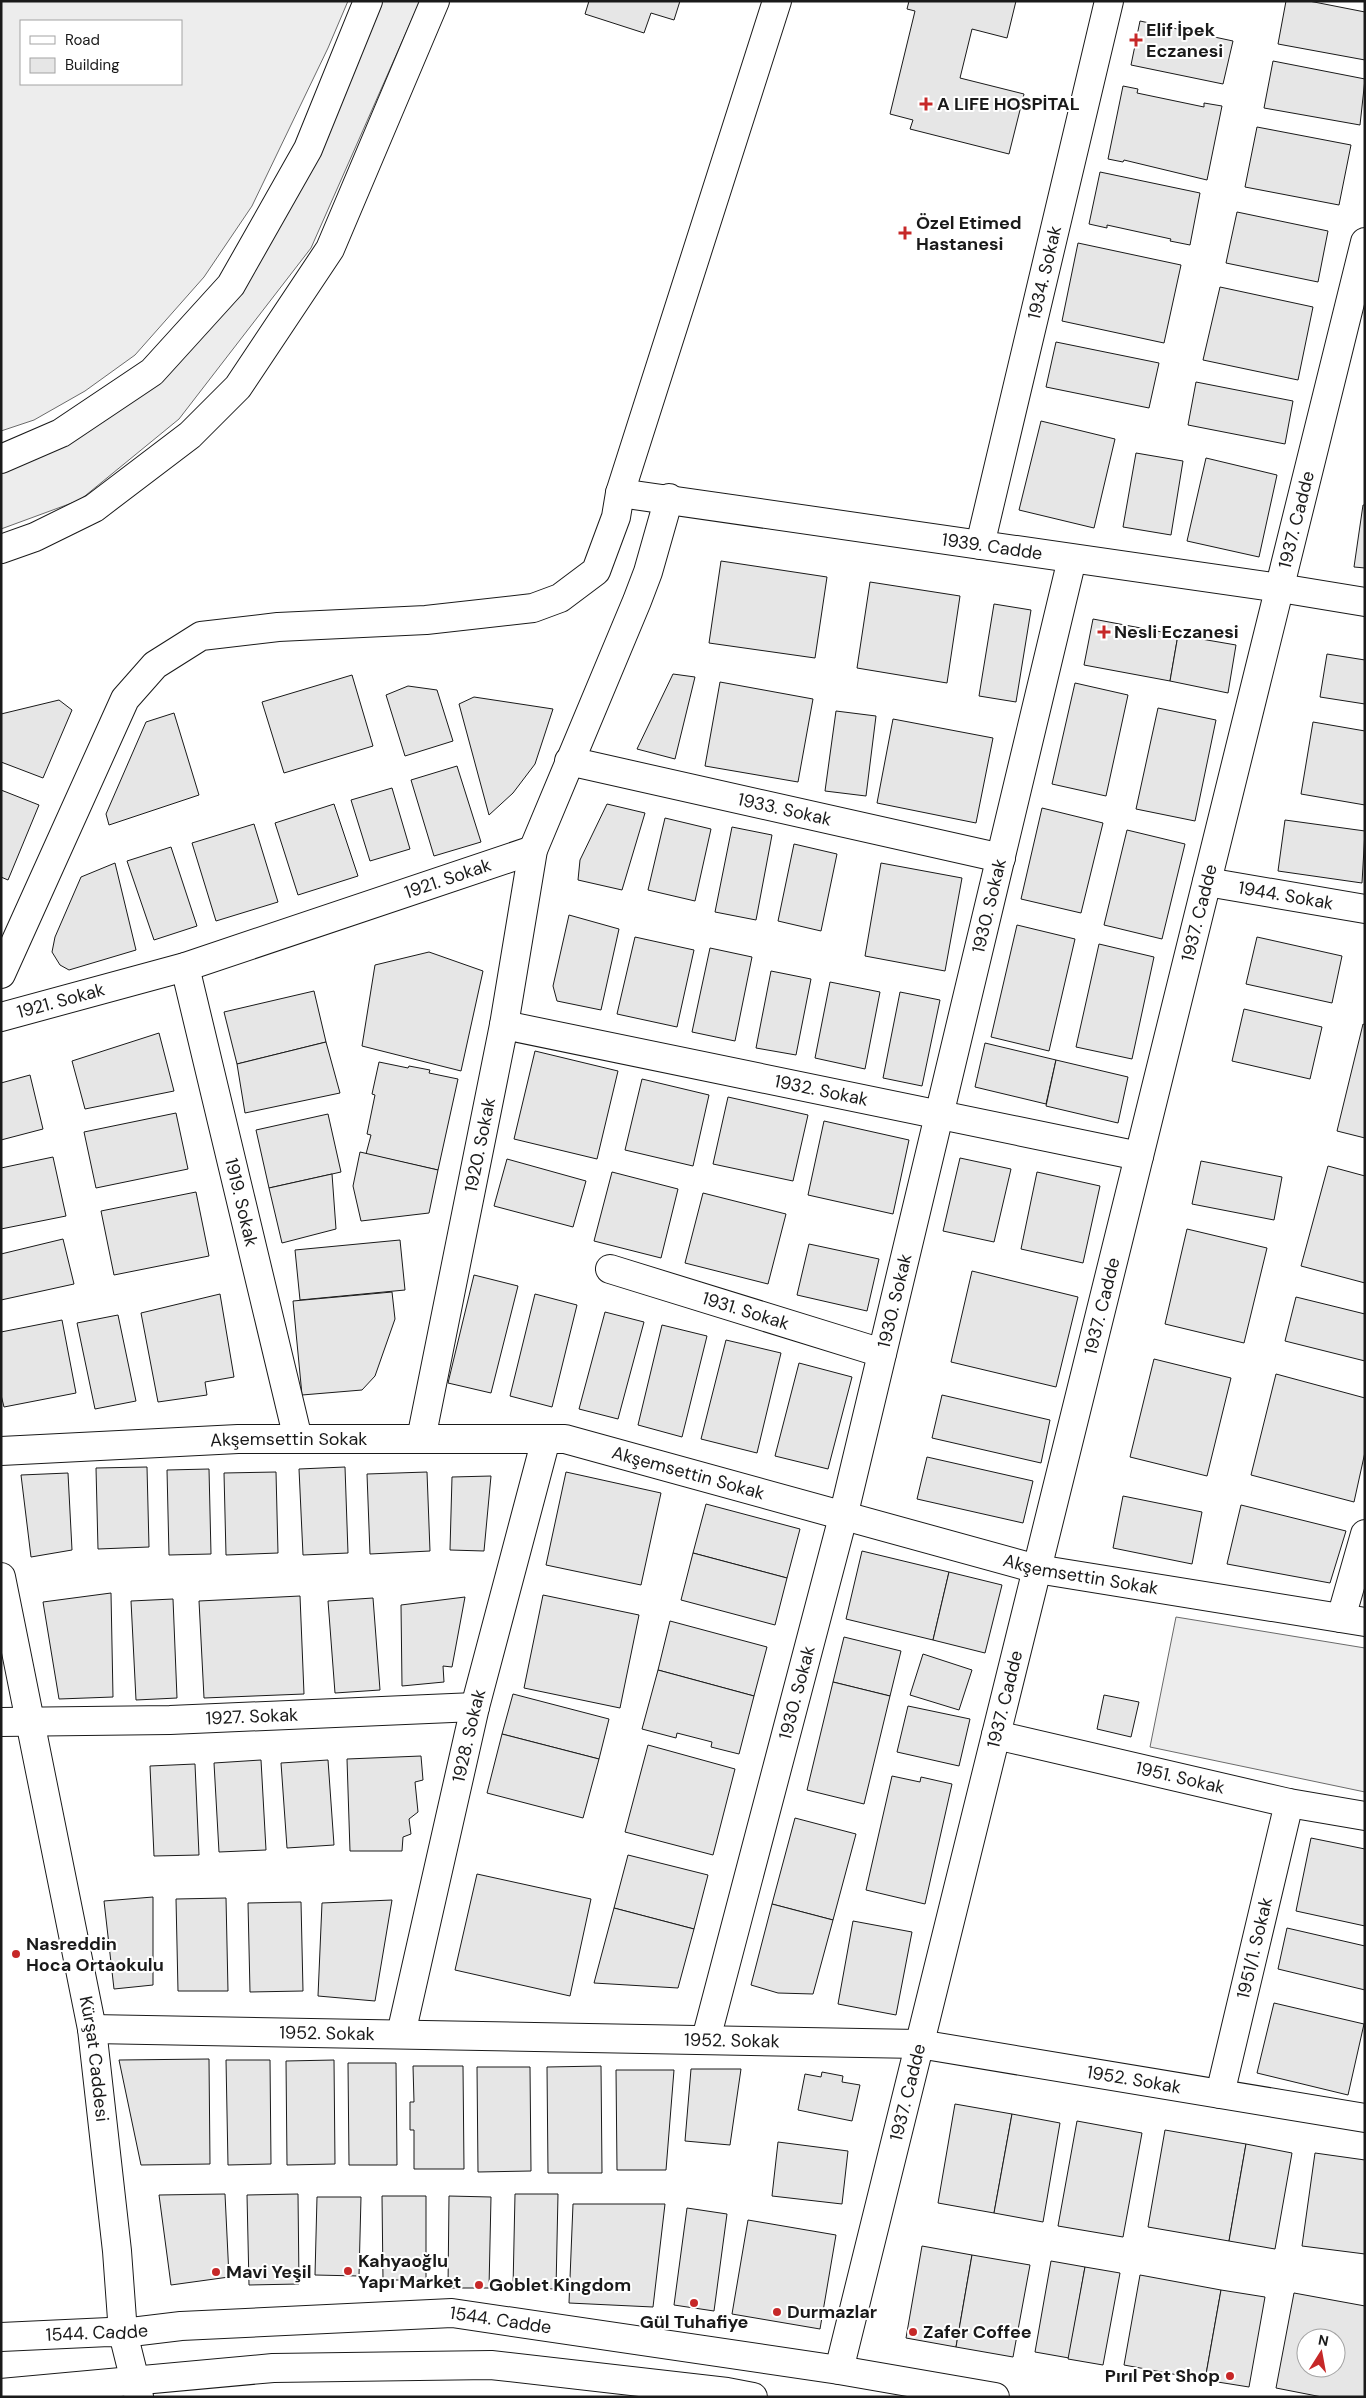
<svg xmlns="http://www.w3.org/2000/svg" width="1366" height="2398" font-family="'DM Sans',sans-serif">
  <style>
    .built { fill: #ededed; stroke: #6a6a6a; fill-rule: evenodd }
    .building { fill: #e6e6e6; stroke: #1a1a1a; fill-rule: evenodd }
    .lines { fill: none; stroke-linecap: round; stroke-linejoin: round }
    .minor-casing { stroke: #1a1a1a; stroke-width: 30 }
    .major-casing { stroke: #1a1a1a; stroke-width: 30 }
    .highway-casing { stroke: #1a1a1a; stroke-width: 30 }
    .minor { stroke: #fff; stroke-width: 28 }
    .major { stroke: #fff; stroke-width: 28 }
    .highway { stroke: #fff; stroke-width: 28 }
    .poi-dot { fill: #c62828; stroke: #fff; stroke-width: 2 }
    .labels { text-anchor: middle; stroke-width: 4; stroke-linejoin: round; paint-order: stroke }
    .poi-label { font-size: 18px; font-weight: bold; fill: #1a1a1a; stroke: #fff; text-anchor: start }
    .street-label { font-size: 18px; fill: #1a1a1a; stroke: #fff }
  </style>
  <rect width="100%" height="100%" fill="#fff"/>
  <g class="built">
    <path d="M1 1H348L328 48 252 206 204 277 135 355 85 391 34 420 1 431ZM21 21H181V84H21Z"/>
    <polygon points="377,1 420,1 311,248 179,419 80,500 1,529 1,468 65,439 234,290"/>
    <polygon points="1176,1617 1365,1648 1365,1792 1150,1747"/>
  </g>
  <g class="building">
    <polygon points="589,1 680,1 674,20 651,13 644,33 585,14"/>
    <polygon points="909,1 1016,1 1007,38 972,29 960,78 1024,94 1009,154 910,129 913,120 890,114 915,11 907,9"/>
    <polygon points="1286,1 1309,1 1365,12 1365,60 1278,44"/>
    <polygon points="1140,21 1233,41 1223,84 1131,65"/>
    <polygon points="1273,61 1365,79 1360,125 1264,108"/>
    <polygon points="1123,86 1138,89 1137,93 1204,107 1204,103 1222,106 1207,180 1124,160 1123,162 1108,159"/>
    <polygon points="1257,127 1351,145 1339,205 1245,187"/>
    <polygon points="1100,172 1200,193 1190,245 1170,241 1171,239 1107,225 1107,228 1089,224"/>
    <polygon points="1237,212 1328,231 1318,282 1226,263"/>
    <polygon points="1078,243 1181,265 1164,343 1062,321"/>
    <polygon points="1220,287 1313,307 1298,380 1203,360"/>
    <polygon points="1056,342 1159,363 1149,408 1046,387"/>
    <polygon points="1196,382 1293,401 1285,444 1188,425"/>
    <polygon points="1041,421 1115,439 1094,528 1019,510"/>
    <polygon points="1136,453 1183,461 1171,535 1123,527"/>
    <polygon points="1206,458 1277,475 1259,557 1187,541"/>
    <polygon points="1363,505 1365,505 1365,568 1354,567"/>
    <polygon points="721,561 827,577 815,658 709,643"/>
    <polygon points="870,582 960,596 947,683 857,668"/>
    <polygon points="994,604 1031,610 1016,702 979,696"/>
    <polygon points="1093,619 1178,635 1170,681 1084,665"/>
    <polygon points="1178,635 1236,645 1228,693 1170,681"/>
    <polygon points="1327,654 1365,660 1365,704 1320,697"/>
    <polygon points="673,674 695,677 675,759 637,749"/>
    <polygon points="352,675 373,746 284,773 262,702"/>
    <polygon points="720,682 813,699 798,782 705,766"/>
    <polygon points="1075,683 1128,695 1106,796 1052,784"/>
    <polygon points="408,686 437,690 453,741 405,756 386,695"/>
    <polygon points="474,697 553,709 535,764 513,793 489,815 459,704"/>
    <polygon points="59,700 72,710 43,778 1,762 1,714"/>
    <polygon points="1158,708 1216,720 1195,821 1136,809"/>
    <polygon points="836,711 876,716 866,796 825,791"/>
    <polygon points="174,713 199,795 109,825 106,814 146,722"/>
    <polygon points="893,719 993,738 976,823 877,803"/>
    <polygon points="1313,722 1365,731 1365,805 1301,794"/>
    <polygon points="457,766 481,842 434,856 411,780"/>
    <polygon points="392,788 410,849 370,861 351,800"/>
    <polygon points="1,790 39,805 8,880 1,877"/>
    <polygon points="334,804 358,876 298,895 275,823"/>
    <polygon points="607,804 645,813 622,890 578,880 580,860"/>
    <polygon points="1042,808 1103,823 1081,913 1021,899"/>
    <polygon points="665,818 711,829 695,901 648,890"/>
    <polygon points="1285,820 1365,831 1362,883 1278,871"/>
    <polygon points="254,824 278,902 216,921 192,843"/>
    <polygon points="732,827 772,835 756,920 715,912"/>
    <polygon points="1127,830 1185,844 1162,939 1104,925"/>
    <polygon points="794,844 837,854 821,931 778,921"/>
    <polygon points="171,847 197,926 154,940 127,861"/>
    <polygon points="115,863 136,950 69,970 60,965 52,952 55,937 81,877"/>
    <polygon points="881,863 962,878 945,971 865,956"/>
    <polygon points="569,915 619,929 601,1010 557,1001 553,986"/>
    <polygon points="1017,925 1075,939 1049,1051 991,1037"/>
    <polygon points="635,937 694,950 677,1027 617,1014"/>
    <polygon points="1257,937 1342,956 1332,1003 1246,984"/>
    <polygon points="1099,944 1154,957 1132,1059 1076,1047"/>
    <polygon points="710,948 752,957 735,1041 692,1032"/>
    <polygon points="429,952 483,971 461,1071 362,1046 375,965"/>
    <polygon points="771,971 811,979 796,1055 756,1048"/>
    <polygon points="830,982 880,992 865,1069 815,1058"/>
    <polygon points="314,991 326,1042 237,1064 224,1012"/>
    <polygon points="900,992 940,1000 922,1086 883,1078"/>
    <polygon points="1244,1009 1322,1027 1310,1079 1232,1061"/>
    <polygon points="1363,1024 1365,1025 1365,1138 1337,1131"/>
    <polygon points="159,1033 174,1091 85,1109 72,1061"/>
    <polygon points="326,1042 340,1093 245,1113 237,1064"/>
    <polygon points="985,1043 1056,1060 1046,1104 975,1087"/>
    <polygon points="535,1051 618,1071 597,1159 514,1139"/>
    <polygon points="1056,1060 1128,1077 1118,1123 1046,1106"/>
    <polygon points="379,1062 408,1068 409,1066 430,1070 429,1073 458,1079 438,1170 366,1154 371,1135 367,1134 375,1095 372,1094"/>
    <polygon points="30,1075 43,1129 1,1140 1,1083"/>
    <polygon points="642,1079 709,1095 693,1166 625,1150"/>
    <polygon points="728,1097 808,1115 793,1181 713,1164"/>
    <polygon points="176,1113 188,1169 96,1188 84,1132"/>
    <polygon points="328,1114 341,1172 269,1188 256,1130"/>
    <polygon points="824,1121 909,1140 893,1214 808,1195"/>
    <polygon points="360,1152 438,1170 429,1213 361,1221 353,1186"/>
    <polygon points="53,1157 66,1216 1,1229 1,1168"/>
    <polygon points="960,1158 1011,1169 994,1242 943,1231"/>
    <polygon points="507,1159 586,1181 573,1227 494,1206"/>
    <polygon points="1201,1161 1282,1177 1274,1220 1192,1204"/>
    <polygon points="1328,1166 1365,1176 1365,1283 1301,1266"/>
    <polygon points="612,1172 678,1189 661,1258 594,1241"/>
    <polygon points="1037,1172 1100,1186 1083,1263 1021,1249"/>
    <polygon points="332,1174 336,1229 282,1243 269,1188"/>
    <polygon points="196,1192 209,1256 114,1275 101,1211"/>
    <polygon points="703,1193 786,1214 768,1284 685,1263"/>
    <polygon points="1187,1229 1267,1248 1244,1343 1165,1324"/>
    <polygon points="63,1239 74,1284 1,1300 1,1254"/>
    <polygon points="400,1240 405,1290 300,1300 295,1250"/>
    <polygon points="809,1244 879,1259 867,1311 797,1295"/>
    <polygon points="972,1271 1078,1297 1056,1387 951,1362"/>
    <polygon points="474,1275 518,1286 491,1393 448,1383"/>
    <polygon points="392,1292 395,1319 375,1376 362,1390 302,1395 293,1301"/>
    <polygon points="220,1294 234,1377 205,1382 207,1395 158,1402 141,1313"/>
    <polygon points="535,1294 577,1305 552,1407 510,1396"/>
    <polygon points="1296,1297 1365,1314 1365,1361 1285,1341"/>
    <polygon points="605,1312 644,1322 618,1419 579,1409"/>
    <polygon points="118,1315 136,1401 95,1409 77,1323"/>
    <polygon points="62,1320 76,1393 4,1407 1,1395 1,1332"/>
    <polygon points="662,1325 707,1336 682,1437 638,1425"/>
    <polygon points="726,1340 781,1353 757,1453 701,1439"/>
    <polygon points="1154,1359 1231,1378 1207,1476 1130,1457"/>
    <polygon points="799,1363 852,1377 828,1469 775,1456"/>
    <polygon points="1276,1374 1365,1398 1365,1452 1354,1502 1251,1475"/>
    <polygon points="942,1395 1050,1420 1041,1463 932,1438"/>
    <polygon points="927,1457 1033,1481 1023,1523 917,1499"/>
    <polygon points="147,1467 149,1547 98,1549 96,1468"/>
    <polygon points="345,1467 348,1553 303,1555 299,1469"/>
    <polygon points="209,1469 211,1554 169,1555 167,1470"/>
    <polygon points="276,1472 278,1553 226,1555 224,1473"/>
    <polygon points="427,1472 430,1551 370,1554 367,1474"/>
    <polygon points="566,1472 661,1493 641,1585 546,1565"/>
    <polygon points="68,1473 72,1550 31,1557 21,1475"/>
    <polygon points="491,1476 484,1551 450,1550 452,1477"/>
    <polygon points="1123,1496 1202,1512 1192,1564 1113,1548"/>
    <polygon points="706,1504 800,1529 787,1578 693,1553"/>
    <polygon points="1241,1505 1346,1531 1330,1583 1227,1564"/>
    <polygon points="862,1551 949,1572 933,1640 846,1619"/>
    <polygon points="693,1553 787,1578 775,1625 681,1600"/>
    <polygon points="949,1572 1002,1585 985,1653 933,1640"/>
    <polygon points="111,1593 113,1697 59,1699 43,1602"/>
    <polygon points="543,1595 639,1615 620,1708 524,1688"/>
    <polygon points="300,1596 304,1694 204,1698 199,1601"/>
    <polygon points="465,1597 452,1667 443,1666 444,1682 402,1686 401,1605"/>
    <polygon points="373,1598 380,1690 335,1693 328,1601"/>
    <polygon points="173,1599 177,1698 136,1700 131,1601"/>
    <polygon points="670,1621 767,1647 754,1696 658,1670"/>
    <polygon points="844,1637 901,1651 890,1696 833,1682"/>
    <polygon points="923,1654 972,1670 959,1710 910,1695"/>
    <polygon points="658,1670 754,1696 739,1754 711,1747 712,1742 677,1733 676,1738 642,1729"/>
    <polygon points="833,1682 890,1696 864,1804 807,1790"/>
    <polygon points="513,1694 609,1719 599,1759 502,1734"/>
    <polygon points="1104,1695 1139,1702 1131,1737 1097,1729"/>
    <polygon points="908,1706 970,1719 959,1766 897,1752"/>
    <polygon points="502,1734 599,1759 583,1818 487,1793"/>
    <polygon points="648,1745 735,1769 713,1855 625,1832"/>
    <polygon points="421,1756 423,1780 415,1782 418,1812 409,1819 411,1834 403,1837 402,1851 350,1851 347,1759"/>
    <polygon points="261,1760 266,1850 219,1852 214,1763"/>
    <polygon points="328,1760 334,1845 287,1848 281,1763"/>
    <polygon points="195,1764 199,1855 154,1856 150,1766"/>
    <polygon points="892,1776 920,1782 921,1777 952,1784 925,1904 866,1890"/>
    <polygon points="795,1818 856,1834 833,1920 772,1904"/>
    <polygon points="1311,1838 1365,1849 1365,1926 1296,1911"/>
    <polygon points="628,1855 708,1875 694,1929 614,1908"/>
    <polygon points="477,1874 591,1899 570,1996 455,1970"/>
    <polygon points="153,1897 153,1985 114,1989 104,1901"/>
    <polygon points="226,1898 228,1991 178,1991 176,1899"/>
    <polygon points="392,1900 375,2001 318,1996 322,1903"/>
    <polygon points="301,1902 303,1991 250,1992 248,1903"/>
    <polygon points="772,1904 833,1920 813,1994 778,1993 751,1985"/>
    <polygon points="614,1908 694,1929 678,1988 594,1983"/>
    <polygon points="853,1921 912,1932 896,2015 838,2004"/>
    <polygon points="1287,1928 1365,1946 1365,1990 1278,1969"/>
    <polygon points="1274,2003 1364,2024 1348,2095 1257,2073"/>
    <polygon points="209,2059 210,2164 141,2165 119,2060"/>
    <polygon points="226,2060 270,2060 271,2164 228,2165"/>
    <polygon points="334,2060 335,2164 287,2165 286,2061"/>
    <polygon points="348,2063 396,2063 397,2165 349,2165"/>
    <polygon points="413,2066 463,2066 464,2169 414,2169 414,2130 410,2130 410,2102 414,2102"/>
    <polygon points="601,2066 602,2173 548,2173 547,2067"/>
    <polygon points="477,2067 530,2067 531,2171 478,2172"/>
    <polygon points="691,2069 741,2069 730,2145 685,2141"/>
    <polygon points="616,2070 674,2070 666,2170 617,2170"/>
    <polygon points="822,2072 843,2076 842,2082 860,2085 852,2121 798,2110 805,2074 821,2077"/>
    <polygon points="955,2104 1012,2114 994,2213 938,2203"/>
    <polygon points="1012,2114 1060,2123 1043,2222 994,2213"/>
    <polygon points="1077,2121 1142,2133 1123,2237 1058,2226"/>
    <polygon points="1165,2130 1246,2144 1229,2241 1148,2227"/>
    <polygon points="778,2142 848,2151 842,2204 772,2196"/>
    <polygon points="1246,2144 1292,2153 1275,2249 1229,2241"/>
    <polygon points="1315,2153 1365,2160 1365,2254 1302,2246"/>
    <polygon points="225,2194 229,2277 171,2285 159,2195"/>
    <polygon points="298,2194 299,2284 249,2285 247,2195"/>
    <polygon points="515,2194 558,2194 556,2289 513,2288"/>
    <polygon points="382,2196 426,2196 426,2280 383,2280"/>
    <polygon points="449,2196 491,2197 489,2288 448,2288"/>
    <polygon points="317,2197 361,2197 359,2276 315,2275"/>
    <polygon points="573,2204 665,2204 653,2307 569,2303"/>
    <polygon points="687,2208 727,2214 714,2311 674,2305"/>
    <polygon points="748,2220 836,2235 820,2329 732,2314"/>
    <polygon points="922,2246 972,2255 956,2347 906,2338"/>
    <polygon points="972,2255 1030,2265 1013,2357 956,2347"/>
    <polygon points="1051,2261 1085,2267 1069,2358 1035,2352"/>
    <polygon points="1085,2267 1120,2273 1103,2365 1068,2359"/>
    <polygon points="1140,2275 1221,2290 1205,2380 1124,2365"/>
    <polygon points="1221,2290 1265,2297 1249,2387 1205,2380"/>
    <path d="M1294 2293 1365 2306V2397H1322L1276 2388ZM1306 2338H1336V2368H1306Z"/>
  </g>
  <g class="lines">
    <g class="minor-casing">
      <g id="minor">
        <path id="s1" d="M620 493 1280 588 1365 602"/>
        <path id="s2" d="M980 545 1109 1"/>
        <path id="s3" d="M569 761 1001 858"/>
        <path id="s4" d="M1207 882 1365 909"/>
        <path id="s5" d="M185 967 298 1439"/>
        <polyline points="1,974 125,699 155,665 201,636 278,627 426,620 533,608 560,598 596,571 616,517 620,493 777,1"/>
        <path id="s6" d="M1 1017 185 967 533 850"/>
        <path id="s7" d="M504 1025 1139 1156"/>
        <path id="s8" d="M610 1269 882 1353"/>
        <path id="s9" d="M421 1439 504 1025 533 850 637 601 648 572 669 498"/>
        <path id="s10" d="M1 1451 238 1439H565L1037 1569 1365 1622"/>
        <path id="s11" d="M1 1577 92 2029 117 2251 123 2333 139 2397"/>
        <polyline points="1341,1618 1365,1534"/>
        <path id="s12" d="M1 1722 170 1720 475 1707"/>
        <path id="s13" d="M996 1735 1289 1803 1365 1816"/>
        <path id="s14" d="M92 2029 919 2044 1365 2118"/>
        <path id="s15" d="M401 2034 475 1707 546 1439"/>
        <path id="s16" d="M706 2039 843 1517 1072 559"/>
        <path id="s17" d="M1220 2094 1289 1803"/>
        <path id="s18" d="M839 2370 1365 242"/>
      </g>
    </g>
    <g class="major-casing">
      <g id="major">
        <path id="s19" d="M1 2337 109 2332 123 2333 181 2326 452 2313 839 2370 995 2397"/>
        <polyline points="1,2393 273,2368 491,2365 727,2392 753,2397"/>
      </g>
    </g>
    <g class="highway-casing">
      <g id="highway">
        <polyline points="1,459 61,433 152,372 231,285 308,149 368,1"/>
        <polyline points="1,549 35,537 94,508 190,435 238,387 330,249 435,1"/>
      </g>
    </g>
    <use href="#minor" class="minor"/>
    <use href="#major" class="major"/>
    <use href="#highway" class="highway"/>
  </g>
  <g class="poi-dot">
    <path d="M1133.5 32.5h5v5h5v5h-5v5h-5v-5h-5v-5h5z"/>
    <path d="M923.5 96.5h5v5h5v5h-5v5h-5v-5h-5v-5h5z"/>
    <path d="M902.5 225.5h5v5h5v5h-5v5h-5v-5h-5v-5h5z"/>
    <path d="M1101.5 624.5h5v5h5v5h-5v5h-5v-5h-5v-5h5z"/>
    <circle cx="16" cy="1954" r="5"/>
    <circle cx="348" cy="2271" r="5"/>
    <circle cx="216" cy="2272" r="5"/>
    <circle cx="479" cy="2285" r="5"/>
    <circle cx="694" cy="2303" r="5"/>
    <circle cx="777" cy="2312" r="5"/>
    <circle cx="913" cy="2332" r="5"/>
    <circle cx="1230" cy="2376" r="5"/>
  </g>
  <g class="labels">
    <g class="poi-label">
      <text x="1146" y="36">Elif İpek<tspan x="1146" dy="21">Eczanesi</tspan></text>
      <text x="937" y="110">A LIFE HOSPİTAL</text>
      <text x="916" y="229">Özel Etimed<tspan x="916" dy="21">Hastanesi</tspan></text>
      <text x="1114" y="638">Nesli Eczanesi</text>
      <text x="26" y="1950">Nasreddin<tspan x="26" dy="21">Hoca Ortaokulu</tspan></text>
      <text x="358" y="2267">Kahyaoğlu<tspan x="358" dy="21">Yapı Market</tspan></text>
      <text x="226" y="2278">Mavi Yeşil</text>
      <text x="489" y="2291">Goblet Kingdom</text>
      <text x="787" y="2318">Durmazlar</text>
      <text x="694" y="2328" text-anchor="middle">Gül Tuhafiye</text>
      <text x="923" y="2338">Zafer Coffee</text>
      <text x="1220" y="2382" text-anchor="end">Pırıl Pet Shop</text>
    </g>
    <g class="street-label">
      <text dy="6" stroke="none"><textPath href="#s2" startOffset="280">1934. Sokak</textPath></text>
      <text dy="6" stroke="none"><textPath href="#s18" startOffset="1906">1937. Cadde</textPath></text>
      <text dy="6" stroke="none"><textPath href="#s1" startOffset="376">1939. Cadde</textPath></text>
      <text dy="6" stroke="none"><textPath href="#s3" startOffset="221">1933. Sokak</textPath></text>
      <text dy="6" stroke="none"><textPath href="#s6" startOffset="468">1921. Sokak</textPath></text>
      <text dy="6" stroke="none"><textPath href="#s4" startOffset="80">1944. Sokak</textPath></text>
      <text dy="6" stroke="none"><textPath href="#s16" startOffset="1168">1930. Sokak</textPath></text>
      <text dy="6" stroke="none"><textPath href="#s18" startOffset="1501">1937. Cadde</textPath></text>
      <text dy="6" stroke="none"><textPath href="#s6" startOffset="62">1921. Sokak</textPath></text>
      <text dy="6" stroke="none"><textPath href="#s7" startOffset="324">1932. Sokak</textPath></text>
      <text dy="6" stroke="none"><textPath href="#s9" startOffset="300">1920. Sokak</textPath></text>
      <text dy="6" stroke="none"><textPath href="#s5" startOffset="242">1919. Sokak</textPath></text>
      <text dy="6" stroke="none"><textPath href="#s16" startOffset="762">1930. Sokak</textPath></text>
      <text dy="6" stroke="none"><textPath href="#s18" startOffset="1096">1937. Cadde</textPath></text>
      <text dy="6" stroke="none"><textPath href="#s8" startOffset="142">1931. Sokak</textPath></text>
      <text dy="6" stroke="none"><textPath href="#s10" startOffset="288">Akşemsettin Sokak</textPath></text>
      <text dy="6" stroke="none"><textPath href="#s10" startOffset="692">Akşemsettin Sokak</textPath></text>
      <text dy="6" stroke="none"><textPath href="#s10" startOffset="1098">Akşemsettin Sokak</textPath></text>
      <text dy="6" stroke="none"><textPath href="#s16" startOffset="358">1930. Sokak</textPath></text>
      <text dy="6" stroke="none"><textPath href="#s18" startOffset="691">1937. Cadde</textPath></text>
      <text dy="6" stroke="none"><textPath href="#s12" startOffset="251">1927. Sokak</textPath></text>
      <text dy="6" stroke="none"><textPath href="#s15" startOffset="306">1928. Sokak</textPath></text>
      <text dy="6" stroke="none"><textPath href="#s13" startOffset="189">1951. Sokak</textPath></text>
      <text dy="6" stroke="none"><textPath href="#s17" startOffset="150">1951/1. Sokak</textPath></text>
      <text dy="6" stroke="none"><textPath href="#s14" startOffset="235">1952. Sokak</textPath></text>
      <text dy="6" stroke="none"><textPath href="#s14" startOffset="640">1952. Sokak</textPath></text>
      <text dy="6" stroke="none"><textPath href="#s11" startOffset="491">Kürşat Caddesi</textPath></text>
      <text dy="6" stroke="none"><textPath href="#s14" startOffset="1045">1952. Sokak</textPath></text>
      <text dy="6" stroke="none"><textPath href="#s18" startOffset="286">1937. Cadde</textPath></text>
      <text dy="6" stroke="none"><textPath href="#s19" startOffset="501">1544. Cadde</textPath></text>
      <text dy="6" stroke="none"><textPath href="#s19" startOffset="96">1544. Cadde</textPath></text>
    </g>
  </g>
  <rect width="1366" height="2398" fill="none" stroke="#1a1a1a" stroke-width="5"/>
  <rect x="20" y="20" width="162" height="65" fill="#ffffff" stroke="#a3a3a3"/>
  <rect x="30" y="36" width="25" height="8" fill="#ffffff" stroke="#a3a3a3"/>
  <text x="65" y="45" font-size="15" fill="#1a1a1a">Road</text>
  <rect x="30" y="58" width="25" height="15" fill="#e6e6e6" stroke="#a3a3a3"/>
  <text x="65" y="70" font-size="15" fill="#1a1a1a">Building</text>
  <g transform="translate(1321 2353) rotate(11)"><circle r="24" fill="#ffffff" stroke="#a3a3a3"/>
  <path d="M0-4L9 19L0 12L-9 19Z" fill="#c62828"/>
  <text y="-8" font-size="14" font-weight="bold" text-anchor="middle" fill="#1a1a1a">N</text>
  </g>
</svg>
